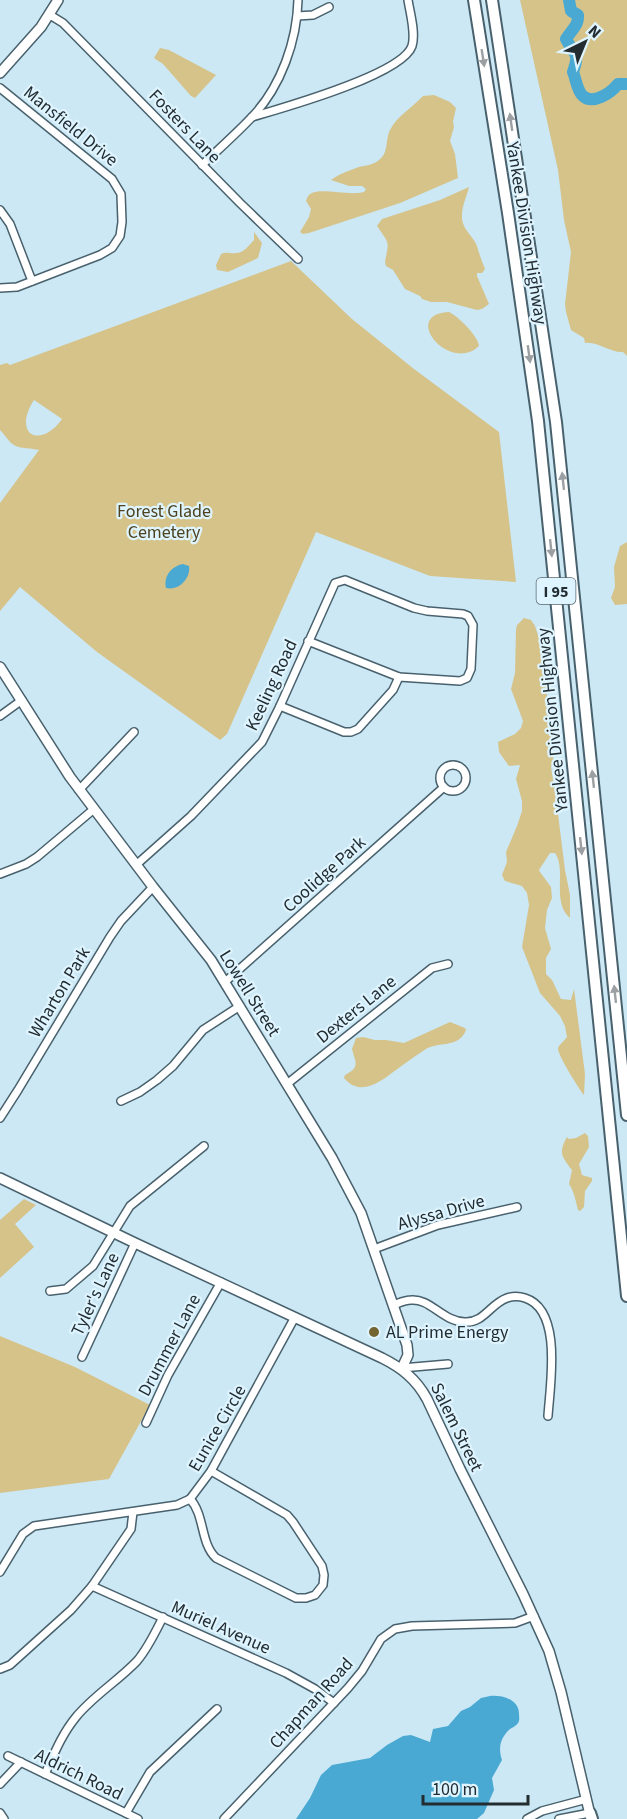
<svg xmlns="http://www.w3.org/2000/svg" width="627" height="1819" font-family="'Source Sans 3',sans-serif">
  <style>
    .green { fill: #d6c38a; fill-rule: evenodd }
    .water { fill: #49a9d2 }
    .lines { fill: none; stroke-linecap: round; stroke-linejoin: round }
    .river { stroke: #49a9d2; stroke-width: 12 }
    .minor-casing { stroke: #48616d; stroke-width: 10 }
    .major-casing { stroke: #48616d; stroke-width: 12 }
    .highway-casing { stroke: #48616d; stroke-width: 14 }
    .minor { stroke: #fff; stroke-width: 7 }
    .major { stroke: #fff; stroke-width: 9 }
    .highway { stroke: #fff; stroke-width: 10 }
    .oneway { fill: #9ca0a2 }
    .poi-dot { fill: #746432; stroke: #def4ff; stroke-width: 2 }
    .labels { text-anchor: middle; stroke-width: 4.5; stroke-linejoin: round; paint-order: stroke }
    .shield { fill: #def4ff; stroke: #5a686f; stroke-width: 1.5 }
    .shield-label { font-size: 16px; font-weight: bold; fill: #222c31 }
    .street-label { font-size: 18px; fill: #222c31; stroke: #def4ff }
    .park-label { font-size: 18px; fill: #4e421f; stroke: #def4ff }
    .poi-label { font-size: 18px; fill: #222c31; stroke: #def4ff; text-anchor: start }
  </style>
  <rect width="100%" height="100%" fill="#cce8f5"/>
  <g class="green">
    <path d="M520 0H627V356L623 352C610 353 598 341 585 343L584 338 571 330 566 312 565 304 571 252 564 220 558 170Z"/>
    <polygon points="160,48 169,50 216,75 195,98 191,96 163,64 154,58"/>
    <path d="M434 95 450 102 456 108 453 122 454 127 450 141 455 154 458 178 400 203 309 233 303 234 300 232 309 217 311 209 306 201C308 196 308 195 312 193 322 188 350 196 364 192L366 189 362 186H349L331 180C337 175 348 171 356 168 364 165 372 166 379 160 389 153 385 140 390 130 397 116 413 107 423 96Z"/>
    <path d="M469 187C467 196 462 205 462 215 461 229 473 235 477 246 479 254 482 261 485 269L482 273H477V276L489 304 482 309 477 310 447 302H431L422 299 420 296 405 289 393 270 386 266 385 262C389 240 390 245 377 226L382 219 440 200Z"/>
    <path d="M254 232 262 243 258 258 228 272 217 270 216 265 221 254C227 251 230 254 236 253 244 253 249 245 254 240Z"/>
    <path d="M291 261 352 319 414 369 499 432 516 582 430 576 316 532 227 734 220 740 97 652 20 587 0 611V503L39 450C32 448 20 449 14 445 10 443 4 434 0 430V365L7 363 10 365ZM34 400 62 419C40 450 12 434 34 400Z"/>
    <path d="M449 312C458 316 478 336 479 346 449 374 400 314 449 312Z"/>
    <polygon points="627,542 627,604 615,605 611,598 615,587 614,567 620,546"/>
    <path d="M524 618 531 620 535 626 543 651 548 708 554 738 553 762 551 767 556 798 565 870 570 895V918C551 902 567 870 555 853H550L539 870 540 872 551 887 552 898 547 910 545 928 551 949 546 958V974L552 980 561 999 571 1000 574 989 585 1074 584 1095C579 1089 557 1054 558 1048 559 1045 565 1040 567 1037L565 1026 560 1016 540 993 522 947 529 905 527 893 522 886 505 881 502 875 507 862 506 852 517 826 522 811V801L516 779 520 765 509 766 499 752 498 742 515 734 521 728 523 721 511 689 515 673 516 630 517 625Z"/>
    <path d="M450 1022 465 1028 466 1030C458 1050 436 1040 423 1051 414 1057 405 1063 396 1070 381 1081 361 1098 344 1078L345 1075C361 1067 355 1062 352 1049L356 1038 363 1037 375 1040H386L404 1043Z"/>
    <path d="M585 1133 588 1136 589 1147 579 1164 582 1175 592 1178V1181L585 1191 584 1207 580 1211 578 1210C576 1202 574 1191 569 1184L572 1170C562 1157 558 1153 567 1137L569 1139 576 1138Z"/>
    <polygon points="24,1199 36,1205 15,1224 34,1247 0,1278 0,1220"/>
    <polygon points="0,1336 75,1367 150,1405 109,1479 0,1493"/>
  </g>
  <g class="water">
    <path d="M183 564 189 566C191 578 179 591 166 588 163 576 172 566 183 564Z"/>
    <path d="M490 1696C502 1695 519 1699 519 1714 519 1717 520 1720 518 1723 517 1725 512 1728 510 1729 500 1738 498 1748 502 1760L492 1778 494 1790 484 1813 477 1819H296L310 1798 321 1775 332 1765 370 1758 387 1745 403 1736 411 1735 430 1742 433 1729 448 1726 461 1711 470 1707 481 1698Z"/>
  </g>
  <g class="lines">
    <path class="river" d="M569 0 571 11 578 15C579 26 571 30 566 39 575 57 580 51 573 72 576 79 577 91 583 96 593 105 611 93 618 84H627"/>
    <g class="minor-casing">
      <g id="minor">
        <polyline points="50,15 63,23 240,203 298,259"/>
        <polyline points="297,16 313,15 329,7"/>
        <polyline points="0,88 112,179 121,194 122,222 120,236 112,248 100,255 17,287 0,288"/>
        <path d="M252 117C282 108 402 75 412 46 416 33 410 13 408 0"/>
        <path d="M202 165C219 149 237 133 253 116 281 86 297 41 298 0"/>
        <polyline points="0,210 10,224 32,281"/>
        <polyline points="280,706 344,732 351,732 358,729 393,690 399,677"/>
        <polyline points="0,716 22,700"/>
        <circle cx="453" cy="778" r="13"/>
        <polyline points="79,790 134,732"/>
        <polyline points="136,865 191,816 262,742 280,706 335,583 345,580 414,608 427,611 463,614 468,616 473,625 471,669 467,678 460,681 399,677 308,641"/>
        <polyline points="0,874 26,864 37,857 94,809"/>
        <polyline points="225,982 444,787"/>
        <polyline points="287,1084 432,968 448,964"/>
        <polyline points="121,1101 140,1092 157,1080 173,1066 203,1030 240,1006"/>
        <polyline points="0,1118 18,1090 110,937 121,921 153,887"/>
        <polyline points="374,1249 438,1225 517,1207"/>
        <polyline points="50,1291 66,1289 93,1266 130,1206 204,1146"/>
        <path d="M393 1305C399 1303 405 1300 411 1300 430 1298 443 1322 465 1322 484 1323 490 1304 507 1298 513 1296 519 1296 525 1298 563 1310 550 1385 548 1416"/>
        <polyline points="82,1357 135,1243"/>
        <polyline points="402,1368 448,1364"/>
        <polyline points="146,1423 168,1375 221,1282"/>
        <path d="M190 1499C205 1515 200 1543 216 1558L296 1598H306L315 1595 323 1585 324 1575 322 1566 293 1522 287 1515 211 1471"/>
        <polyline points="0,1572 23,1534 34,1526 177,1505 190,1499 211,1471 295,1317"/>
        <polyline points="92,1586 286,1673 315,1689 334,1703"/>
        <polyline points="0,1669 10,1665 71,1610 92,1586 131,1529 133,1512"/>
        <polyline points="8,1756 138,1819"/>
        <path d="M45 1774C54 1754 62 1734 76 1717 93 1696 118 1681 137 1661 148 1648 155 1633 163 1617"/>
        <polyline points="0,1784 21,1762"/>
        <polyline points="0,1813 4,1819"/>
        <polyline points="126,1813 150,1772 217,1709"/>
        <polyline points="224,1819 348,1688 362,1671 381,1639 395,1629 412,1626 515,1623 534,1616"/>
        <polyline points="527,1819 542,1811 587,1799"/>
        <polyline points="559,1819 590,1813"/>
      </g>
    </g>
    <g class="major-casing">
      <g id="major">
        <polyline points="0,73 41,27 58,0"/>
        <polyline points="0,667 70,777 153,887 211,960 332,1158 361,1213 407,1345 408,1355 402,1368"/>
        <path d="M0 1178 135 1243 382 1358C402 1368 416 1379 427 1399L460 1469 523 1594 549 1651 561 1692 591 1819"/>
      </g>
    </g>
    <g class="highway-casing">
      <g id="highway">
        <polyline points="474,0 508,213 538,421 627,1296"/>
        <polyline points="492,0 556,422 627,1115"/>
        <polyline points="590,1813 592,1819"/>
      </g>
    </g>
    <use href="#minor" class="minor"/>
    <use href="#major" class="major"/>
    <use href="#highway" class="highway"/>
  </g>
  <defs><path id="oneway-solid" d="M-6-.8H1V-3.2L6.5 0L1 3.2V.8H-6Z" transform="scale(1.5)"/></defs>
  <g class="oneway">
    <use href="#oneway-solid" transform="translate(483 58) rotate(81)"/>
    <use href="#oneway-solid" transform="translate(511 122) rotate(-98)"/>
    <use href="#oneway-solid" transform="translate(529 354) rotate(82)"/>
    <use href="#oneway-solid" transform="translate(563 481) rotate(-96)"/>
    <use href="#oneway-solid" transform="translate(551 548) rotate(84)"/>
    <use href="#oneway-solid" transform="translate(593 779) rotate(-96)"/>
    <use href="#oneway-solid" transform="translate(581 846) rotate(84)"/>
    <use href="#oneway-solid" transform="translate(615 994) rotate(-96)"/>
  </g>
  <circle class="poi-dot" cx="374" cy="1332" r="6"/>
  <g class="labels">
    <rect class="shield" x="536.5" y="578" width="39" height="26" rx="4.5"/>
    <g class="shield-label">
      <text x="556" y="597">I 95</text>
    </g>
    <g class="street-label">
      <text transform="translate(71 126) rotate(39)" y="6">Mansfield Drive</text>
      <text transform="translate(185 126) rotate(46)" y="6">Fosters Lane</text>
      <text transform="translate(527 233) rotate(81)" y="6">Yankee Division Highway</text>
      <text transform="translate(271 685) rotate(-65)" y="6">Keeling Road</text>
      <text transform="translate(552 720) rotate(-96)" y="6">Yankee Division Highway</text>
      <text transform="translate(324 874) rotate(-42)" y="6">Coolidge Park</text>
      <text transform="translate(59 992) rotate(-59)" y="6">Wharton Park</text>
      <text transform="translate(250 993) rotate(58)" y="6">Lowell Street</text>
      <text transform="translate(356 1009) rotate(-39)" y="6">Dexters Lane</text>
      <text transform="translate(441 1212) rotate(-16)" y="6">Alyssa Drive</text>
      <text transform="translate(95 1294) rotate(-65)" y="6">Tyler's Lane</text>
      <text transform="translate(169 1345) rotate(-62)" y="6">Drummer Lane</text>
      <text transform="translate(457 1427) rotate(64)" y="6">Salem Street</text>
      <text transform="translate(217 1428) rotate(-60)" y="6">Eunice Circle</text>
      <text transform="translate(221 1627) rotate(24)" y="6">Muriel Avenue</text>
      <text transform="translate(311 1703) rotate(-48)" y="6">Chapman Road</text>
      <text transform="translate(79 1774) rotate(26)" y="6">Aldrich Road</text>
    </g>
    <g class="park-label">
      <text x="164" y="517">Forest Glade<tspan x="164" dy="21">Cemetery</tspan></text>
    </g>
    <g class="poi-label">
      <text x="386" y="1338">AL Prime Energy</text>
    </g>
  </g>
  <g transform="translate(585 42) rotate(43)" stroke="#def4ff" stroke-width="4.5" paint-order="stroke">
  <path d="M0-4.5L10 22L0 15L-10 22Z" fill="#222c31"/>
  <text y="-9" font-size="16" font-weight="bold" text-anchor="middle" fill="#222c31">N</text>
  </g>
  <path d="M423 1795v9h105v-9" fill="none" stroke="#222c31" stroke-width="3"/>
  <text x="432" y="1795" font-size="18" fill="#222c31" stroke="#def4ff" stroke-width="4.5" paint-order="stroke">100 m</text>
</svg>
